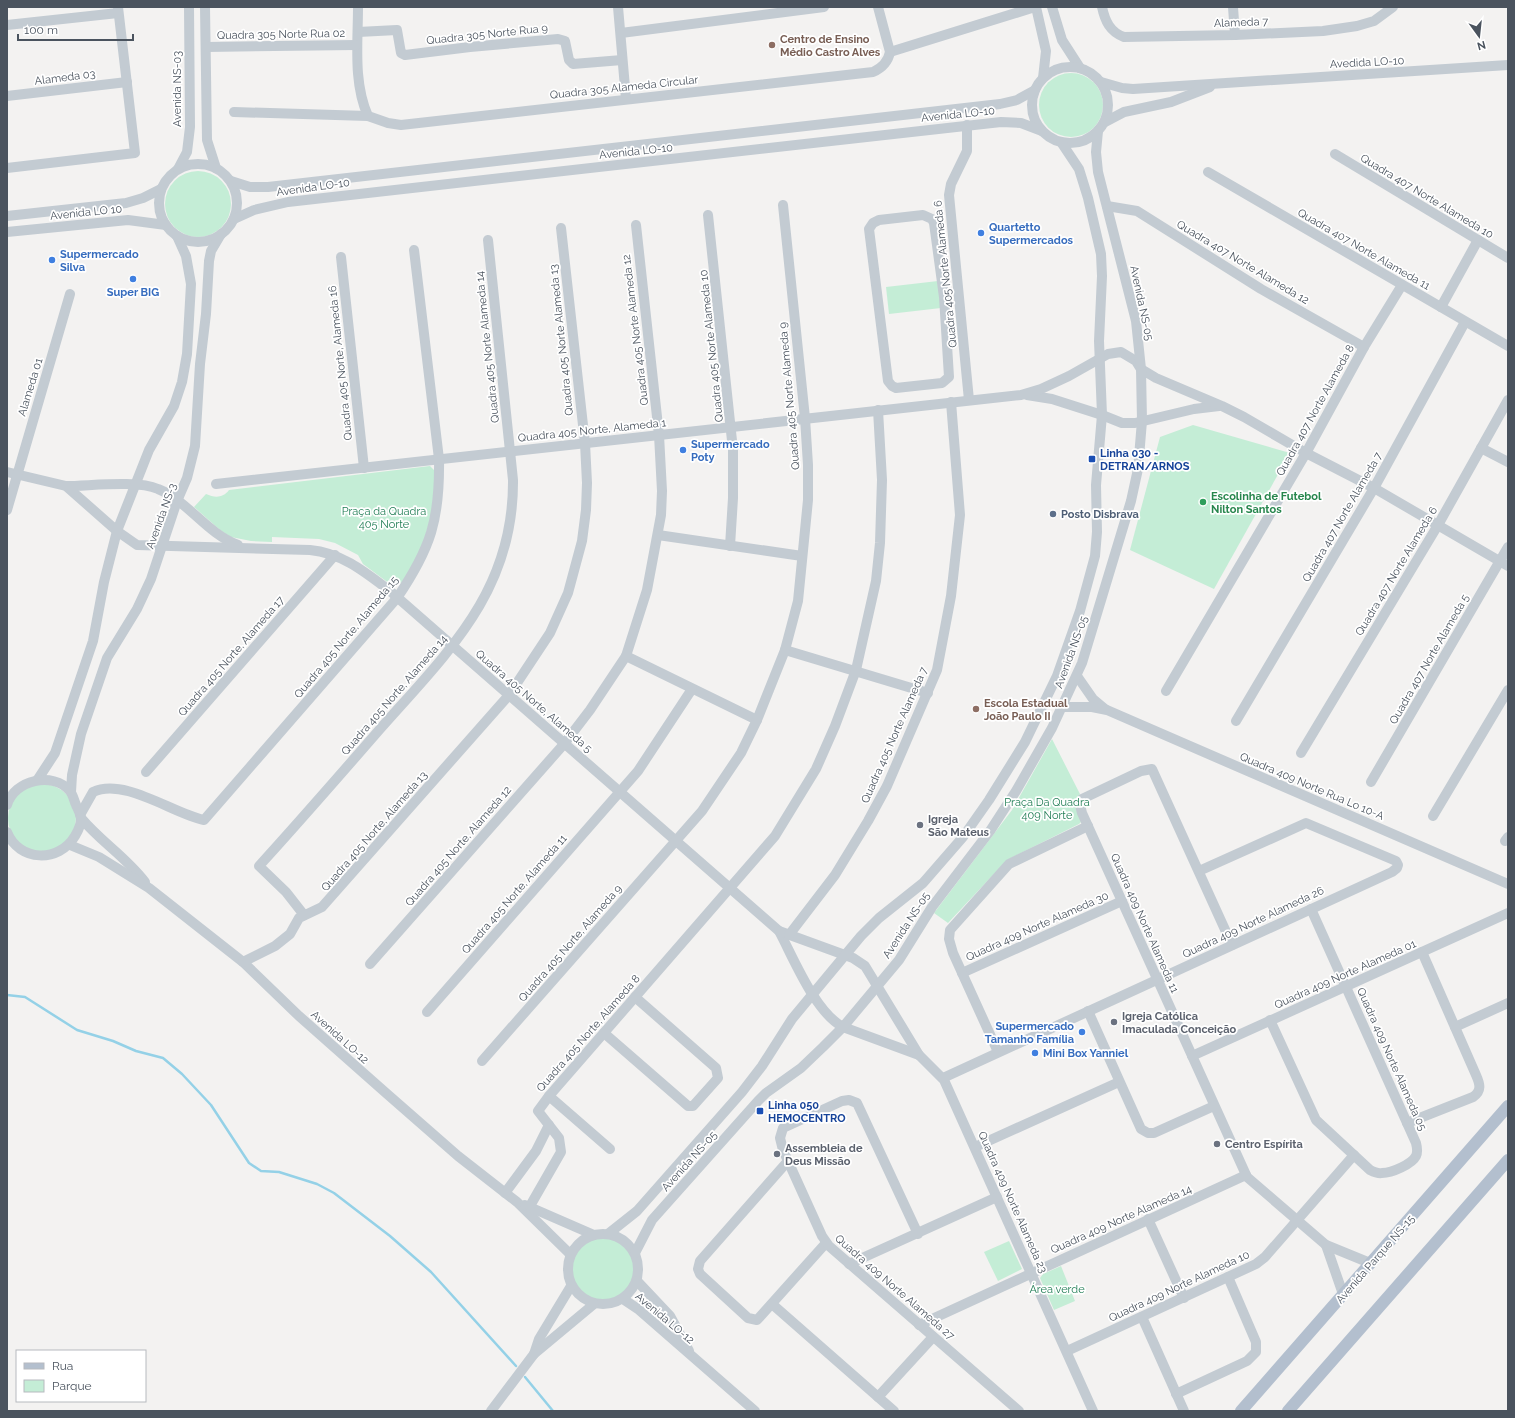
<svg xmlns="http://www.w3.org/2000/svg" width="1515" height="1418" font-family="Raleway,sans-serif">
  <style>
    .green { fill: #c4edd6 }
    .lines { fill: none; stroke-linecap: round; stroke-linejoin: round }
    .stream { stroke: #94d1e7; stroke-width: 2.5 }
    .minor { stroke: #c3cbd2; stroke-width: 10 }
    .major { stroke: #b3bfce; stroke-width: 12 }
    .education-dot { fill: #8d6e63; stroke: #fff; stroke-width: 1.5 }
    .shop-dot { fill: #3f7fe0; stroke: #fff; stroke-width: 1.5 }
    .transit-dot { fill: #1a4fb4; stroke: #fff; stroke-width: 1.5 }
    .leisure-dot { fill: #2e9e5b; stroke: #fff; stroke-width: 1.5 }
    .service-dot { fill: #5c6f8a; stroke: #fff; stroke-width: 1.5 }
    .worship-dot { fill: #6b7280; stroke: #fff; stroke-width: 1.5 }
    .labels { text-anchor: middle; stroke-width: 3.5; stroke-linejoin: round; paint-order: stroke }
    .street-label { font-size: 11px; fill: #4a535e; stroke: #fff }
    .education-label { font-size: 11px; font-weight: bold; fill: #785e54; stroke: #fff; text-anchor: start }
    .shop-label { font-size: 11px; font-weight: bold; fill: #366cbe; stroke: #fff; text-anchor: start }
    .transit-label { font-size: 11px; font-weight: bold; fill: #164399; stroke: #fff; text-anchor: start }
    .leisure-label { font-size: 11px; font-weight: bold; fill: #27864d; stroke: #fff; text-anchor: start }
    .park-label { font-size: 11px; fill: #1e7c53; stroke: #fff }
    .service-label { font-size: 11px; font-weight: bold; fill: #4e5e75; stroke: #fff; text-anchor: start }
    .worship-label { font-size: 11px; font-weight: bold; fill: #5b616d; stroke: #fff; text-anchor: start }
  </style>
  <rect width="100%" height="100%" fill="#f3f2f1"/>
  <g class="green">
    <circle cx="1071" cy="105" r="32"/>
    <circle cx="198" cy="204" r="33"/>
    <polygon points="938,281 941,308 889,314 886,287"/>
    <polygon points="1193,425 1290,453 1214,589 1130,550 1160,437"/>
    <path d="M430 466 435 471C435 481 436 492 434 502 430 524 416 573 397 586L390 584 363 564 358 555 335 543 319 539 272 537V542L251 541 231 537 220 530 194 507 206 494C215 498 223 498 229 490Z"/>
    <polygon points="1052,739 1080,794 1076,803 1081,822 1079,824 1007,860 948,923 934,913 1012,810"/>
    <circle cx="42" cy="818" r="34"/>
    <circle cx="603" cy="1269" r="32"/>
    <polygon points="1009,1241 1022,1269 998,1281 984,1252"/>
    <polygon points="1061,1266 1075,1301 1054,1310 1040,1278 1043,1274"/>
  </g>
  <g class="lines">
    <g class="stream">
      <polyline points="7,995 25,997 77,1030 113,1041 136,1051 163,1058 182,1074 211,1105 249,1163 261,1171 279,1172 317,1184 334,1193 390,1236 431,1272 516,1366"/>
      <polyline points="525,1377 553,1411"/>
    </g>
    <g class="minor">
      <polyline points="205,7 207,140 216,168"/>
      <path d="M358 7C358 42 353 83 368 116"/>
      <polyline points="618,7 626,99"/>
      <polyline points="1036,7 1046,51 1043,78"/>
      <polyline points="1052,7 1062,40 1080,68"/>
      <path d="M1102 7C1105 21 1110 32 1124 37L1235 35 1323 31 1357 26 1374 21 1393 7"/>
      <polyline points="1233,7 1235,35"/>
      <polyline points="7,25 118,13"/>
      <polyline points="358,32 397,30 401,53 405,55 470,47 558,39 565,41 569,60 573,64 622,60"/>
      <polyline points="621,33 824,7"/>
      <polyline points="206,47 356,45"/>
      <polyline points="890,52 1035,7"/>
      <circle cx="1070" cy="105" r="38"/>
      <polyline points="1101,82 1122,88 1133,89 1508,65"/>
      <polyline points="7,96 127,82"/>
      <path d="M234 112 368 116 388 123 401 125 873 72C882 68 888 62 890 52L878 7"/>
      <polyline points="1105,122 1124,112 1171,102 1210,87"/>
      <polyline points="967,125 967,151 951,184 949,195 969,400"/>
      <polyline points="1335,154 1508,258"/>
      <circle cx="198" cy="203" r="39"/>
      <polyline points="7,168 135,153 118,7"/>
      <polyline points="178,169 187,152 190,127 189,7"/>
      <polyline points="1208,172 1508,346"/>
      <polyline points="231,181 250,187 268,187 1000,104 1017,100 1035,90"/>
      <polyline points="1107,206 1137,211 1261,289 1364,347"/>
      <polyline points="708,215 733,450 733,498 730,546"/>
      <polygon points="923,215 932,219 934,223 944,297 949,377 942,383 896,388 892,386 888,381 869,229 873,223 879,220"/>
      <polyline points="7,216 126,203 143,198 161,189"/>
      <polyline points="234,219 254,210 288,202 1001,122 1021,123 1042,131"/>
      <polyline points="7,232 128,220 166,225"/>
      <polyline points="341,257 364,468"/>
      <polyline points="1441,307 1478,240"/>
      <polyline points="1027,395 1052,399 1102,415 1122,423 1135,423 1194,409 1219,406"/>
      <polyline points="1481,448 1508,462"/>
      <path d="M7 472 66 486 117 531 137 545 310 550C342 553 365 572 390 591L779 931C794 959 815 1012 843 1027L919 1055"/>
      <polyline points="216,484 1021,395 1041,389 1069,376 1108,354 1121,352 1136,361 1141,369 1156,378 1222,406 1244,417 1306,453 1374,488 1508,566"/>
      <path d="M66 486C90 486 137 480 158 489 188 501 206 533 238 545"/>
      <polyline points="7,510 70,294"/>
      <polyline points="658,535 802,556"/>
      <polyline points="785,650 928,693"/>
      <polyline points="626,656 757,720"/>
      <polyline points="1077,676 1093,699 1105,709"/>
      <polyline points="1166,691 1306,453 1364,347 1402,285"/>
      <polyline points="1063,707 1092,707 1107,710 1508,884"/>
      <polyline points="1236,721 1374,488 1465,322"/>
      <polyline points="1301,753 1438,525 1508,400"/>
      <polyline points="146,772 335,555"/>
      <polyline points="38,779 55,753 93,641 104,582 117,531 149,450 174,406 182,382 187,354 191,284 186,256 177,236"/>
      <polyline points="1371,782 1508,547"/>
      <polyline points="71,792 72,775 81,734 107,658 137,609 151,579 177,501 187,478 195,446 200,364 206,314 209,261 211,251 221,234"/>
      <path d="M7 805C14 780 53 771 70 791 73 795 74 800 76 805 78 809 81 815 81 819 81 826 78 831 75 836 59 863 19 862 7 832"/>
      <path d="M80 815 93 792C124 777 174 814 204 820L397 598C431 548 440 519 439 459L414 250"/>
      <polyline points="1433,816 1508,690"/>
      <path d="M81 818C101 842 125 856 145 882"/>
      <polyline points="1505,841 1508,837"/>
      <polyline points="70,845 99,857 149,888 243,962 299,1016 386,1093 458,1156 517,1202 570,1254"/>
      <path d="M304 915 286 892 259 866C300 821 340 775 380 729 448 652 514 591 513 480L488 240"/>
      <polyline points="779,931 853,958 865,966 919,1055 944,1080 1093,1411"/>
      <polyline points="789,935 835,875 868,821 887,786 937,670 951,596 960,515 951,402"/>
      <polyline points="1232,945 1152,769 1141,771 1082,799 1080,805 1082,813 1247,1177 1326,1245 1370,1263"/>
      <polyline points="243,962 275,946 290,934 299,918 322,907 509,695 550,633 568,593 582,541 586,510 587,483 585,443 561,228"/>
      <polyline points="370,964 564,744 590,710 626,656 647,590 661,515 662,491 659,435 636,225"/>
      <polyline points="962,973 1122,901"/>
      <polyline points="1088,1011 1141,1129 1148,1133 1154,1133 1214,1106"/>
      <polyline points="427,1012 638,771 692,689"/>
      <path d="M1270 1020 1316 1120 1370 1170C1374 1172 1378 1174 1382 1173 1392 1173 1412 1164 1416 1156 1418 1152 1417 1147 1416 1143L1311 909"/>
      <polyline points="1455,1027 1508,1003"/>
      <polyline points="604,1033 688,1106 693,1106 718,1078 716,1068 635,997"/>
      <polyline points="998,1052 953,953 949,939 950,930 1009,864 1088,826"/>
      <polyline points="1192,1056 1508,913"/>
      <polyline points="482,1061 702,811 741,753 757,720 785,650 798,601 808,500 808,465 805,418 783,205"/>
      <polyline points="943,1078 1392,872 1397,868 1398,865 1396,861 1306,823 1199,871"/>
      <polyline points="549,1096 610,1149"/>
      <path d="M1407 1123 1473 1097C1482 1091 1480 1084 1476 1075L1422 952"/>
      <polyline points="975,1147 1119,1082"/>
      <polyline points="788,1161 700,1261 698,1269 700,1274 748,1318 757,1320 826,1243"/>
      <polyline points="505,1193 536,1151 549,1125"/>
      <polyline points="525,1205 594,1235"/>
      <polyline points="530,1206 561,1152 559,1138 538,1111 549,1096 775,836 816,769 835,726 856,670 876,581 880,543 882,480 878,410"/>
      <polyline points="1148,1219 1184,1298"/>
      <circle cx="603" cy="1269" r="35"/>
      <polyline points="608,1234 637,1211 742,1092 762,1066 792,1019 861,936 879,918 923,883 963,837 989,800 1025,742 1057,676 1080,611 1095,556 1097,532 1096,485 1102,415 1099,341 1102,276 1101,254 1088,198 1079,169 1061,142"/>
      <polyline points="918,1234 857,1103 849,1100 842,1101 783,1128 780,1138 783,1150 822,1236 829,1246 1019,1411"/>
      <polyline points="1326,1245 1343,1294"/>
      <polyline points="635,1253 652,1220 758,1101 766,1093 801,1068 823,1047 843,1027 899,960 932,907 990,831 1016,791 1052,728 1082,663 1131,501 1138,469 1142,421 1141,369 1136,321 1098,172 1096,152 1098,131"/>
      <polyline points="849,1264 997,1197"/>
      <polyline points="637,1281 670,1316 689,1351"/>
      <polyline points="623,1299 638,1309 755,1411"/>
      <polyline points="772,1304 894,1411"/>
      <polyline points="1142,1317 1184,1411"/>
      <polyline points="919,1325 1246,1175"/>
      <polyline points="1067,1351 1256,1264 1265,1257 1354,1155"/>
      <polyline points="534,1354 539,1339 571,1286"/>
      <polyline points="1176,1394 1247,1361 1256,1352 1256,1342 1228,1277"/>
      <polyline points="878,1397 933,1337"/>
      <polyline points="491,1411 534,1354 594,1304"/>
    </g>
    <g class="major">
      <polyline points="1241,1411 1508,1106"/>
      <polyline points="1288,1411 1508,1160"/>
    </g>
  </g>
  <g class="education-dot">
    <circle cx="772" cy="45" r="4"/>
    <circle cx="976" cy="709" r="4"/>
  </g>
  <g class="shop-dot">
    <circle cx="981" cy="233" r="4"/>
    <circle cx="52" cy="260" r="4"/>
    <circle cx="133" cy="279" r="4"/>
    <circle cx="683" cy="450" r="4"/>
    <circle cx="1082" cy="1032" r="4"/>
    <circle cx="1035" cy="1053" r="4"/>
  </g>
  <g class="transit-dot">
    <rect x="1088" y="455" width="8" height="8" rx="2"/>
    <rect x="756" y="1107" width="8" height="8" rx="2"/>
  </g>
  <circle class="leisure-dot" cx="1203" cy="502" r="4"/>
  <circle class="service-dot" cx="1053" cy="514" r="4"/>
  <g class="worship-dot">
    <circle cx="920" cy="825" r="4"/>
    <circle cx="1114" cy="1022" r="4"/>
    <circle cx="1217" cy="1144" r="4"/>
    <circle cx="777" cy="1154" r="4"/>
  </g>
  <g class="labels">
    <g class="street-label">
      <text transform="translate(1241 22) rotate(-2)" y="4">Alameda 7</text>
      <text transform="translate(281 34) rotate(-1)" y="4">Quadra 305 Norte Rua 02</text>
      <text transform="translate(487 34) rotate(-6)" y="4">Quadra 305 Norte Rua 9</text>
      <text transform="translate(1367 62) rotate(-3)" y="4">Avedida LO-10</text>
      <text transform="translate(65 77) rotate(-7)" y="4">Alameda 03</text>
      <text transform="translate(624 87) rotate(-6)" y="4">Quadra 305 Alameda Circular</text>
      <text transform="translate(177 89) rotate(-90)" y="4">Avenida NS-03</text>
      <text transform="translate(958 114) rotate(-6)" y="4">Avenida LO-10</text>
      <text transform="translate(636 151) rotate(-6)" y="4">Avenida LO-10</text>
      <text transform="translate(313 187) rotate(-8)" y="4">Avenida LO-10</text>
      <text transform="translate(1427 196) rotate(31)" y="4">Quadra 407 Norte Alameda 10</text>
      <text transform="translate(86 212) rotate(-6)" y="4">Avenida LO 10</text>
      <text transform="translate(1364 249) rotate(30)" y="4">Quadra 407 Norte Alameda 11</text>
      <text transform="translate(1243 262) rotate(31)" y="4">Quadra 407 Norte Alameda 12</text>
      <text transform="translate(945 274) rotate(-96)" y="4">Quadra 405 Norte Alameda 6</text>
      <text transform="translate(1142 303) rotate(78)" y="4">Avenida NS-05</text>
      <text transform="translate(635 330) rotate(-97)" y="4">Quadra 405 Norte Alameda 12</text>
      <text transform="translate(561 340) rotate(-96)" y="4">Quadra 405 Norte Alameda 13</text>
      <text transform="translate(711 346) rotate(-96)" y="4">Quadra 405 Norte Alameda 10</text>
      <text transform="translate(487 347) rotate(-96)" y="4">Quadra 405 Norte Alameda 14</text>
      <text transform="translate(340 363) rotate(-96)" y="4">Quadra 405 Norte, Alameda 16</text>
      <text transform="translate(30 387) rotate(-73)" y="4">Alameda 01</text>
      <text transform="translate(789 396) rotate(-95)" y="4">Quadra 405 Norte Alameda 9</text>
      <text transform="translate(1315 410) rotate(-61)" y="4">Quadra 407 Norte Alameda 8</text>
      <text transform="translate(592 430) rotate(-6)" y="4">Quadra 405 Norte, Alameda 1</text>
      <text transform="translate(161 516) rotate(-70)" y="4">Avenida NS-3</text>
      <text transform="translate(1342 517) rotate(-60)" y="4">Quadra 407 Norte Alameda 7</text>
      <text transform="translate(1396 571) rotate(-59)" y="4">Quadra 407 Norte Alameda 6</text>
      <text transform="translate(346 637) rotate(-50)" y="4">Quadra 405 Norte, Alameda 15</text>
      <text transform="translate(1071 652) rotate(-70)" y="4">Avenida NS-05</text>
      <text transform="translate(231 656) rotate(-49)" y="4">Quadra 405 Norte, Alameda 17</text>
      <text transform="translate(1429 659) rotate(-60)" y="4">Quadra 407 Norte Alameda 5</text>
      <text transform="translate(394 695) rotate(-49)" y="4">Quadra 405 Norte, Alameda 14</text>
      <text transform="translate(534 701) rotate(41)" y="4">Quadra 405 Norte, Alameda 5</text>
      <text transform="translate(894 735) rotate(-66)" y="4">Quadra 405 Norte Alameda 7</text>
      <text transform="translate(1312 786) rotate(23)" y="4">Quadra 409 Norte Rua Lo 10-A</text>
      <text transform="translate(374 831) rotate(-49)" y="4">Quadra 405 Norte, Alameda 13</text>
      <text transform="translate(458 846) rotate(-49)" y="4">Quadra 405 Norte, Alameda 12</text>
      <text transform="translate(514 894) rotate(-49)" y="4">Quadra 405 Norte, Alameda 11</text>
      <text transform="translate(1253 922) rotate(-25)" y="4">Quadra 409 Norte Alameda 26</text>
      <text transform="translate(1145 923) rotate(66)" y="4">Quadra 409 Norte Alameda 11</text>
      <text transform="translate(906 925) rotate(-57)" y="4">Avenida NS-05</text>
      <text transform="translate(1037 926) rotate(-24)" y="4">Quadra 409 Norte Alameda 30</text>
      <text transform="translate(570 943) rotate(-49)" y="4">Quadra 405 Norte, Alameda 9</text>
      <text transform="translate(1345 974) rotate(-24)" y="4">Quadra 409 Norte Alameda 01</text>
      <text transform="translate(588 1033) rotate(-49)" y="4">Quadra 405 Norte, Alameda 8</text>
      <text transform="translate(340 1037) rotate(42)" y="4">Avenida LO-12</text>
      <text transform="translate(1392 1059) rotate(66)" y="4">Quadra 409 Norte Alameda 05</text>
      <text transform="translate(689 1161) rotate(-48)" y="4">Avenida NS-05</text>
      <text transform="translate(1013 1202) rotate(66)" y="4">Quadra 409 Norte Alameda 23</text>
      <text transform="translate(1121 1219) rotate(-24)" y="4">Quadra 409 Norte Alameda 14</text>
      <text transform="translate(1375 1259) rotate(-49)" y="4">Avenida Parque NS-15</text>
      <text transform="translate(1179 1286) rotate(-25)" y="4">Quadra 409 Norte Alameda 10</text>
      <text transform="translate(895 1287) rotate(41)" y="4">Quadra 409 Norte Alameda 27</text>
      <text transform="translate(665 1318) rotate(40)" y="4">Avenida LO-12</text>
    </g>
    <g class="education-label">
      <text x="780" y="43">Centro de Ensino<tspan x="780" dy="13">Médio Castro Alves</tspan></text>
      <text x="984" y="707">Escola Estadual<tspan x="984" dy="13">João Paulo II</tspan></text>
    </g>
    <g class="shop-label">
      <text x="989" y="231">Quartetto<tspan x="989" dy="13">Supermercados</tspan></text>
      <text x="60" y="258">Supermercado<tspan x="60" dy="13">Silva</tspan></text>
      <text x="133" y="296" text-anchor="middle">Super BIG</text>
      <text x="691" y="448">Supermercado<tspan x="691" dy="13">Poty</tspan></text>
      <text x="1074" y="1030" text-anchor="end">Supermercado<tspan x="1074" dy="13">Tamanho Família</tspan></text>
      <text x="1043" y="1057">Mini Box Yanniel</text>
    </g>
    <g class="transit-label">
      <text x="1100" y="457">Linha 030 -<tspan x="1100" dy="13">DETRAN/ARNOS</tspan></text>
      <text x="768" y="1109">Linha 050<tspan x="768" dy="13">HEMOCENTRO</tspan></text>
    </g>
    <g class="leisure-label">
      <text x="1211" y="500">Escolinha de Futebol<tspan x="1211" dy="13">Nilton Santos</tspan></text>
    </g>
    <g class="park-label">
      <text x="384" y="515">Praça da Quadra<tspan x="384" dy="13">405 Norte</tspan></text>
      <text x="1047" y="806">Praça Da Quadra<tspan x="1047" dy="13">409 Norte</tspan></text>
      <text x="1057" y="1293">Área verde</text>
    </g>
    <g class="service-label">
      <text x="1061" y="518">Posto Disbrava</text>
    </g>
    <g class="worship-label">
      <text x="928" y="823">Igreja<tspan x="928" dy="13">São Mateus</tspan></text>
      <text x="1122" y="1020">Igreja Católica<tspan x="1122" dy="13">Imaculada Conceição</tspan></text>
      <text x="1225" y="1148">Centro Espírita</text>
      <text x="785" y="1152">Assembleia de<tspan x="785" dy="13">Deus Missão</tspan></text>
    </g>
  </g>
  <rect width="1515" height="1418" fill="none" stroke="#4a535e" stroke-width="16"/>
  <rect x="16" y="1350" width="130" height="52" fill="#ffffff" stroke="#b7babf"/>
  <rect x="24" y="1363" width="20" height="6" fill="#b3bfce" stroke="#b7babf"/>
  <text x="52" y="1370" font-size="12" fill="#4a535e">Rua</text>
  <rect x="24" y="1380" width="20" height="12" fill="#c4edd6" stroke="#b7babf"/>
  <text x="52" y="1390" font-size="12" fill="#4a535e">Parque</text>
  <g transform="translate(1479 36) rotate(165)" stroke="#ffffff" stroke-width="3" paint-order="stroke">
  <path d="M0-3L7 15L0 10L-7 15Z" fill="#4a535e"/>
  <text y="-6" font-size="11" font-weight="bold" text-anchor="middle" fill="#4a535e">N</text>
  </g>
  <path d="M18 34v6h115v-6" fill="none" stroke="#4a535e" stroke-width="2"/>
  <text x="24" y="34" font-size="12" fill="#4a535e" stroke="#ffffff" stroke-width="3" paint-order="stroke">100 m</text>
</svg>
